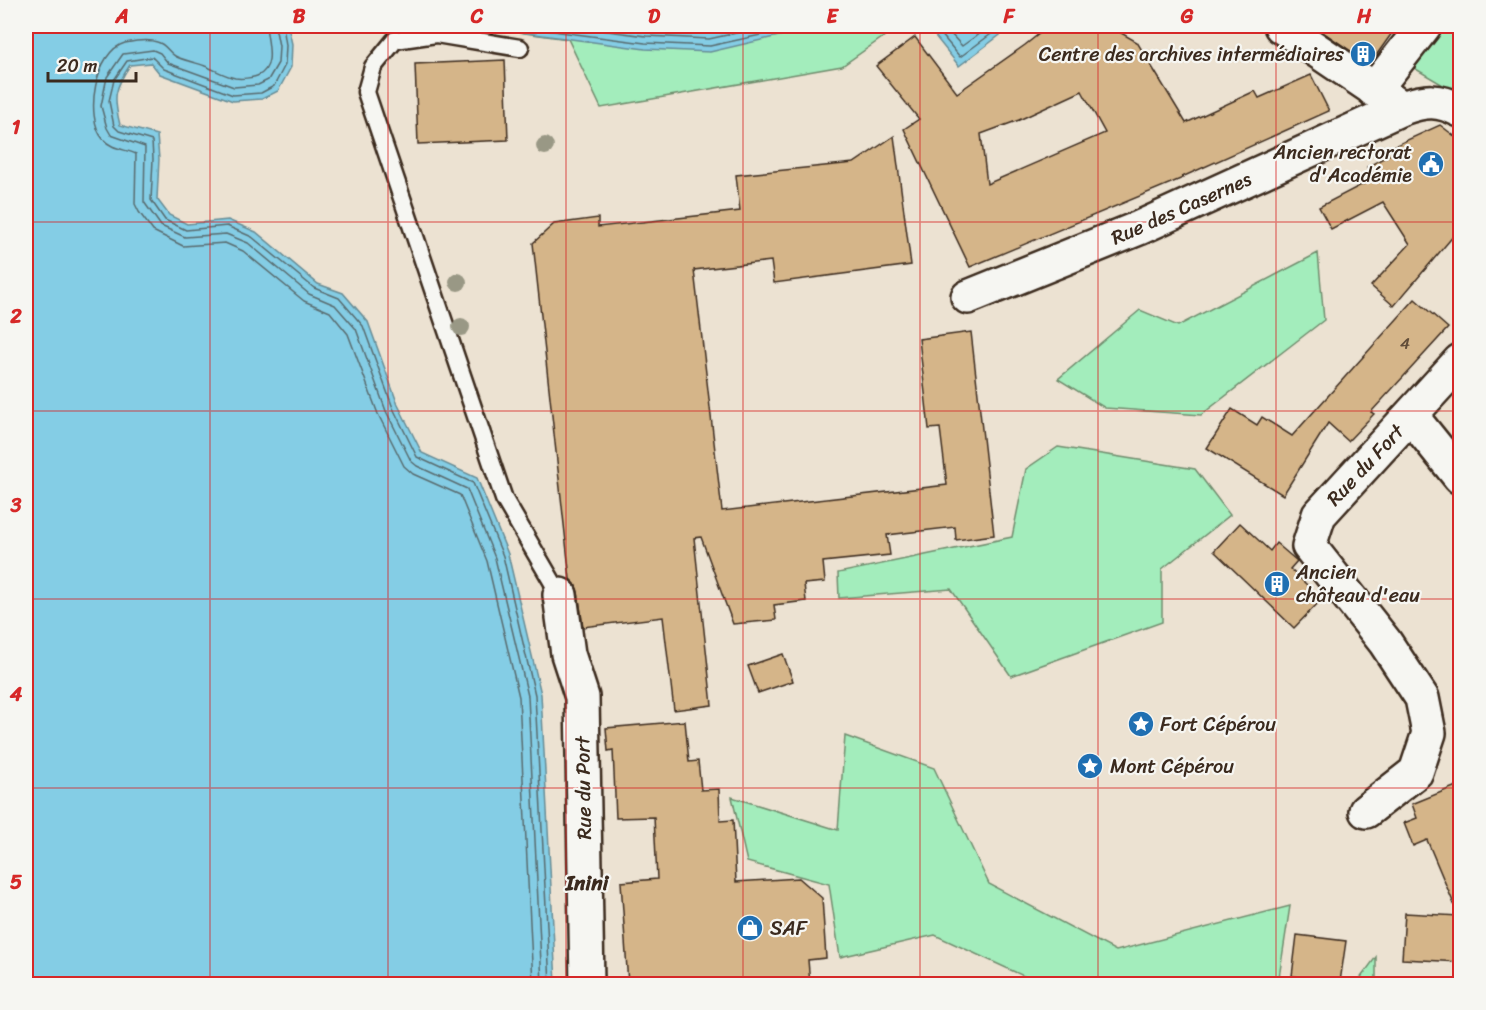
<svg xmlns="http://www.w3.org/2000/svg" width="1486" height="1010" font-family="Sriracha,sans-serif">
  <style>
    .green { fill: #a3edbc; stroke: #6f8c6d; stroke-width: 1.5 }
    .water { fill: #84cde5; stroke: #678c95; stroke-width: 1.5 }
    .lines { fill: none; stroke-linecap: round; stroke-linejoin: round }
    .shore { stroke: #586b6e; stroke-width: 1.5 }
    .building { fill: #d5b589; stroke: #3b2a1e; stroke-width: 1.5; fill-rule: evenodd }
    .lane-casing { stroke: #3b2a1e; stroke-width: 21 }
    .street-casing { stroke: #3b2a1e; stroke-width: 38 }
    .lane { stroke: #f6f6f2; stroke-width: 16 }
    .street { stroke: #f6f6f2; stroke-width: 33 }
    .tree { fill: #999885 }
    .grid { fill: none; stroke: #d62828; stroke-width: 1.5; stroke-opacity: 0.55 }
    .labels { text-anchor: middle; stroke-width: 4.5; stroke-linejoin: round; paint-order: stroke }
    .number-label { font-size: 16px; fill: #624d39 }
    .poi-label { font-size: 20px; fill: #3b2a1e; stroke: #f6f6f2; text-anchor: start }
    .street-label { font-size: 20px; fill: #3b2a1e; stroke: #f6f6f2 }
    .neighbourhood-label { font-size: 21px; font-weight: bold; fill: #3b2a1e; stroke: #f6f6f2 }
    .neatline { fill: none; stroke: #d62828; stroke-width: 2 }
    .grid-label { font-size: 20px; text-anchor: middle; font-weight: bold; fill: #d62828 }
  </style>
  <rect width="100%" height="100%" fill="#ece2d2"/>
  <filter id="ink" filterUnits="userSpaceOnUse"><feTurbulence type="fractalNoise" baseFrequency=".0167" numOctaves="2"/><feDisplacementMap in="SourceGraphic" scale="12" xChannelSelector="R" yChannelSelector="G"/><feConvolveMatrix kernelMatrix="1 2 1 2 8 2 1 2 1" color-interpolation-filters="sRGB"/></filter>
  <g filter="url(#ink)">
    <g class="green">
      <polygon points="485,26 899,26 842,66 601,108 568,39 489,28"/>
      <polygon points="1445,26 1460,26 1460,95 1414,68"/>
      <polygon points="1318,253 1324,320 1201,415 1105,408 1058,379 1140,310 1178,326"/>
      <polygon points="1058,447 1195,469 1230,515 1162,569 1162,622 1011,676 951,589 839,598 838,573 1012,537 1026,469"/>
      <polygon points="845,736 934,768 989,884 1116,951 1290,906 1278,984 1041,984 935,935 840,957 829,884 747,862 732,797 838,830"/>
      <polygon points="1376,957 1376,984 1356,984"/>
    </g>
    <g class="water">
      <path d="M26 26H288L292 44 291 67 278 91 262 99 233 101 160 74 151 63 130 65C114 89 113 97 120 125L157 135 159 159 157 199 169 215 187 224 228 220 256 232 318 284 343 293 368 322 398 405 422 453 477 478 508 554 541 694 556 984H26Z"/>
      <polygon points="485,26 822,26 710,52 645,49 489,28"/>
      <polygon points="939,26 1012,26 959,66 931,31"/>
    </g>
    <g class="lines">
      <g class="shore">
        <path d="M266 26C267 40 277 68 257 76 252 78 241 79 235 78 225 76 215 70 205 66 196 62 184 61 175 56 168 52 166 44 157 42 148 39 135 41 125 43 95 51 84 117 103 139 111 149 125 149 136 154L135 204 139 212 153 231 183 246 225 243 243 251 304 301 330 312 348 334 378 414 404 466 413 474 460 495 487 561 519 697 533 984"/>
        <polyline points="275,26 279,46 278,63 268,80 258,85 234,87 168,63 160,53 153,50 123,54 107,77 101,106 107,128 111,135 145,147 144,202 161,226 185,237 226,234 248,243 309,294 335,305 356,329 386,411 411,461 417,466 467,489 495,558 528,696 542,984"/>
        <polyline points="283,26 286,45 285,65 274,86 261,93 233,95 164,69 152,57 127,61 114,80 109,101 114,126 119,131 152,141 153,159 151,200 165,220 186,230 227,226 252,237 314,288 339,298 363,326 393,408 417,457 473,483 503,556 535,695 550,984"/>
        <polyline points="514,26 645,43 710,46 802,26"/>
        <polyline points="569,26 646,36 709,39 768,26"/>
        <polyline points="638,26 708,30 727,26"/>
        <polyline points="942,26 941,34 960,57 1002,26"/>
        <polyline points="950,26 950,33 962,46 990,26"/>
      </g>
    </g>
    <g class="building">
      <path d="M1049 26H1109L1137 42 1186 123 1255 91 1259 98 1311 75 1329 111 1182 177 1183 178 970 267 904 129 919 119 876 66 915 37 957 93 1025 45ZM1082 91 1105 133 987 184 981 134 1019 120Z"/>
      <polygon points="1314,26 1397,26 1370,64"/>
      <polygon points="505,60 508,140 418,144 415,64"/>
      <polygon points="1440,125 1461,141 1461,227 1394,306 1371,286 1410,244 1383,202 1331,229 1319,207 1373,179 1367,167 1389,155 1383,151"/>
      <polygon points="894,136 911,265 774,283 771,261 694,270 722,511 947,485 940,428 929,429 919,339 971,332 994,535 956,540 955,527 887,535 890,555 823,562 825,582 804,584 806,601 774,605 776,620 733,624 701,537 694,538 712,705 674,710 663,617 583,627 578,592 575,584 570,579 533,243 554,224 598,218 598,227 740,211 736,175 854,163"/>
      <polygon points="1415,299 1448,328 1371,412 1374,414 1348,441 1328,423 1283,495 1207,448 1232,409 1257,425 1262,417 1292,436"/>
      <polygon points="1240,523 1270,551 1276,543 1297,561 1290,569 1322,599 1294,628 1214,551"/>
      <polygon points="783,654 793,681 758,693 748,666"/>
      <polygon points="685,721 689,762 698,761 701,790 719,789 720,821 733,820 736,882 799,878 822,898 826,958 808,960 810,984 628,984 621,882 657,879 654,817 616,818 613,750 608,751 606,728"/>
      <polygon points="1461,784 1461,962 1402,959 1405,913 1459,916 1427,840 1413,846 1404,823 1417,818 1412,804"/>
      <polygon points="1297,935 1346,941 1340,982 1292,976"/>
    </g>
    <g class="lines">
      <g class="lane-casing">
        <polyline id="lane" points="520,48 436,34 395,40 373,67 366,92 504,499 560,595"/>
      </g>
      <g class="street-casing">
        <g id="street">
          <polyline points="1281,26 1402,108"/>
          <polyline points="1374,90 1424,26"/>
          <path d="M968 297 1139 228 1402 108C1426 100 1438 99 1460 110"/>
          <polyline points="1411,416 1460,477"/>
          <polyline points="560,595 568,654 582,697 587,984"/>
          <polyline points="1366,811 1416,772 1429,733 1422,698 1385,642 1309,546 1319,515 1460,361"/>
        </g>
      </g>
      <use href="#lane" class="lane"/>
      <use href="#street" class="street"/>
    </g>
    <g class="tree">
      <circle cx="545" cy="146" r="9"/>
      <circle cx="458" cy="282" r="9"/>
      <circle cx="461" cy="327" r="9"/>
    </g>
  </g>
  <path class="grid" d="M210 26V984M388 26V984M566 26V984M743 26V984M920 26V984M1098 26V984M1276 26V984M26 222H1460M26 411H1460M26 599H1460M26 788H1460"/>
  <defs>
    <g id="building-disc" transform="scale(1.35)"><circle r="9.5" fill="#1f6fb2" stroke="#f6f6f2"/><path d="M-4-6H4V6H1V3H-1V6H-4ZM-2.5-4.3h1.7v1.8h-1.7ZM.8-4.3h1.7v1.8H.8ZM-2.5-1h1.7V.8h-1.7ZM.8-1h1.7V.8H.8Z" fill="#fff"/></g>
    <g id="civic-disc" transform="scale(1.35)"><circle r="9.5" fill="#1f6fb2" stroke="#f6f6f2"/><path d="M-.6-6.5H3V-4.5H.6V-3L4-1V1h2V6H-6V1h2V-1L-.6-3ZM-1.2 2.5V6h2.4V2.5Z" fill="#fff"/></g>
    <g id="sight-disc" transform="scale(1.35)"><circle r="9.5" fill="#1f6fb2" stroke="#f6f6f2"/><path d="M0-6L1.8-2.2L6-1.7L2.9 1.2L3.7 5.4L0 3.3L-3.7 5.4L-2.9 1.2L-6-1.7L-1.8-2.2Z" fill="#fff"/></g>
    <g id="shop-disc" transform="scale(1.35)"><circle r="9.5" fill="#1f6fb2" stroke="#f6f6f2"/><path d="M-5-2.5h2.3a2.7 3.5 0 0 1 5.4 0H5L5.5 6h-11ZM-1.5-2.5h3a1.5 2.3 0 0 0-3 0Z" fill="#fff"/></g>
  </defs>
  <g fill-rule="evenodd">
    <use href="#building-disc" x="1363" y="54"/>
    <use href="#civic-disc" x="1431" y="164"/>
    <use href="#building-disc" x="1277" y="584"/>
    <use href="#sight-disc" x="1141" y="724"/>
    <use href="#sight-disc" x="1090" y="766"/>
    <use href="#shop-disc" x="750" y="928"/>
  </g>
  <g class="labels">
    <g class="number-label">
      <text x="1405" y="349">4</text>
    </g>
    <g class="poi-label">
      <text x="1344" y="61" text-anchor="end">Centre des archives intermédiaires</text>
      <text x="1412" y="159" text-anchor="end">Ancien rectorat<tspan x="1412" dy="23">d'Académie</tspan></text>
      <text x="1296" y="579">Ancien<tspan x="1296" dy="23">château d'eau</tspan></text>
      <text x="1160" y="731">Fort Cépérou</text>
      <text x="1110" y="773">Mont Cépérou</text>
      <text x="770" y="935">SAF</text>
    </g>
    <g class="street-label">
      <text transform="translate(1181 208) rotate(-24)" y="7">Rue des Casernes</text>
      <text transform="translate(1365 465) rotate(-47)" y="7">Rue du Fort</text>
      <text transform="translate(583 788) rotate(-91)" y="7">Rue du Port</text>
    </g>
    <g class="neighbourhood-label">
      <text x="587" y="890">Inini</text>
    </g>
  </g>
  <rect width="1486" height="1010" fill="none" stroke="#f6f6f2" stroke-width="66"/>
  <path d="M48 72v9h88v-9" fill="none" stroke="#3b2a1e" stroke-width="3"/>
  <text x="57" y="72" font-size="18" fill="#3b2a1e" stroke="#f6f6f2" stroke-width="4.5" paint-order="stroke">20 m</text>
  <rect x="33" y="33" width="1420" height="944" class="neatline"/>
  <g class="grid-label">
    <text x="122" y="23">A</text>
    <text x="299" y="23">B</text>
    <text x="477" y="23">C</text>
    <text x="654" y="23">D</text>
    <text x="832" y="23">E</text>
    <text x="1009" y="23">F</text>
    <text x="1187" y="23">G</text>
    <text x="1364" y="23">H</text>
    <text x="16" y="134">1</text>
    <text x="16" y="323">2</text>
    <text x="16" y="512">3</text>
    <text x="16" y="701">4</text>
    <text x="16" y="889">5</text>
  </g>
</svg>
